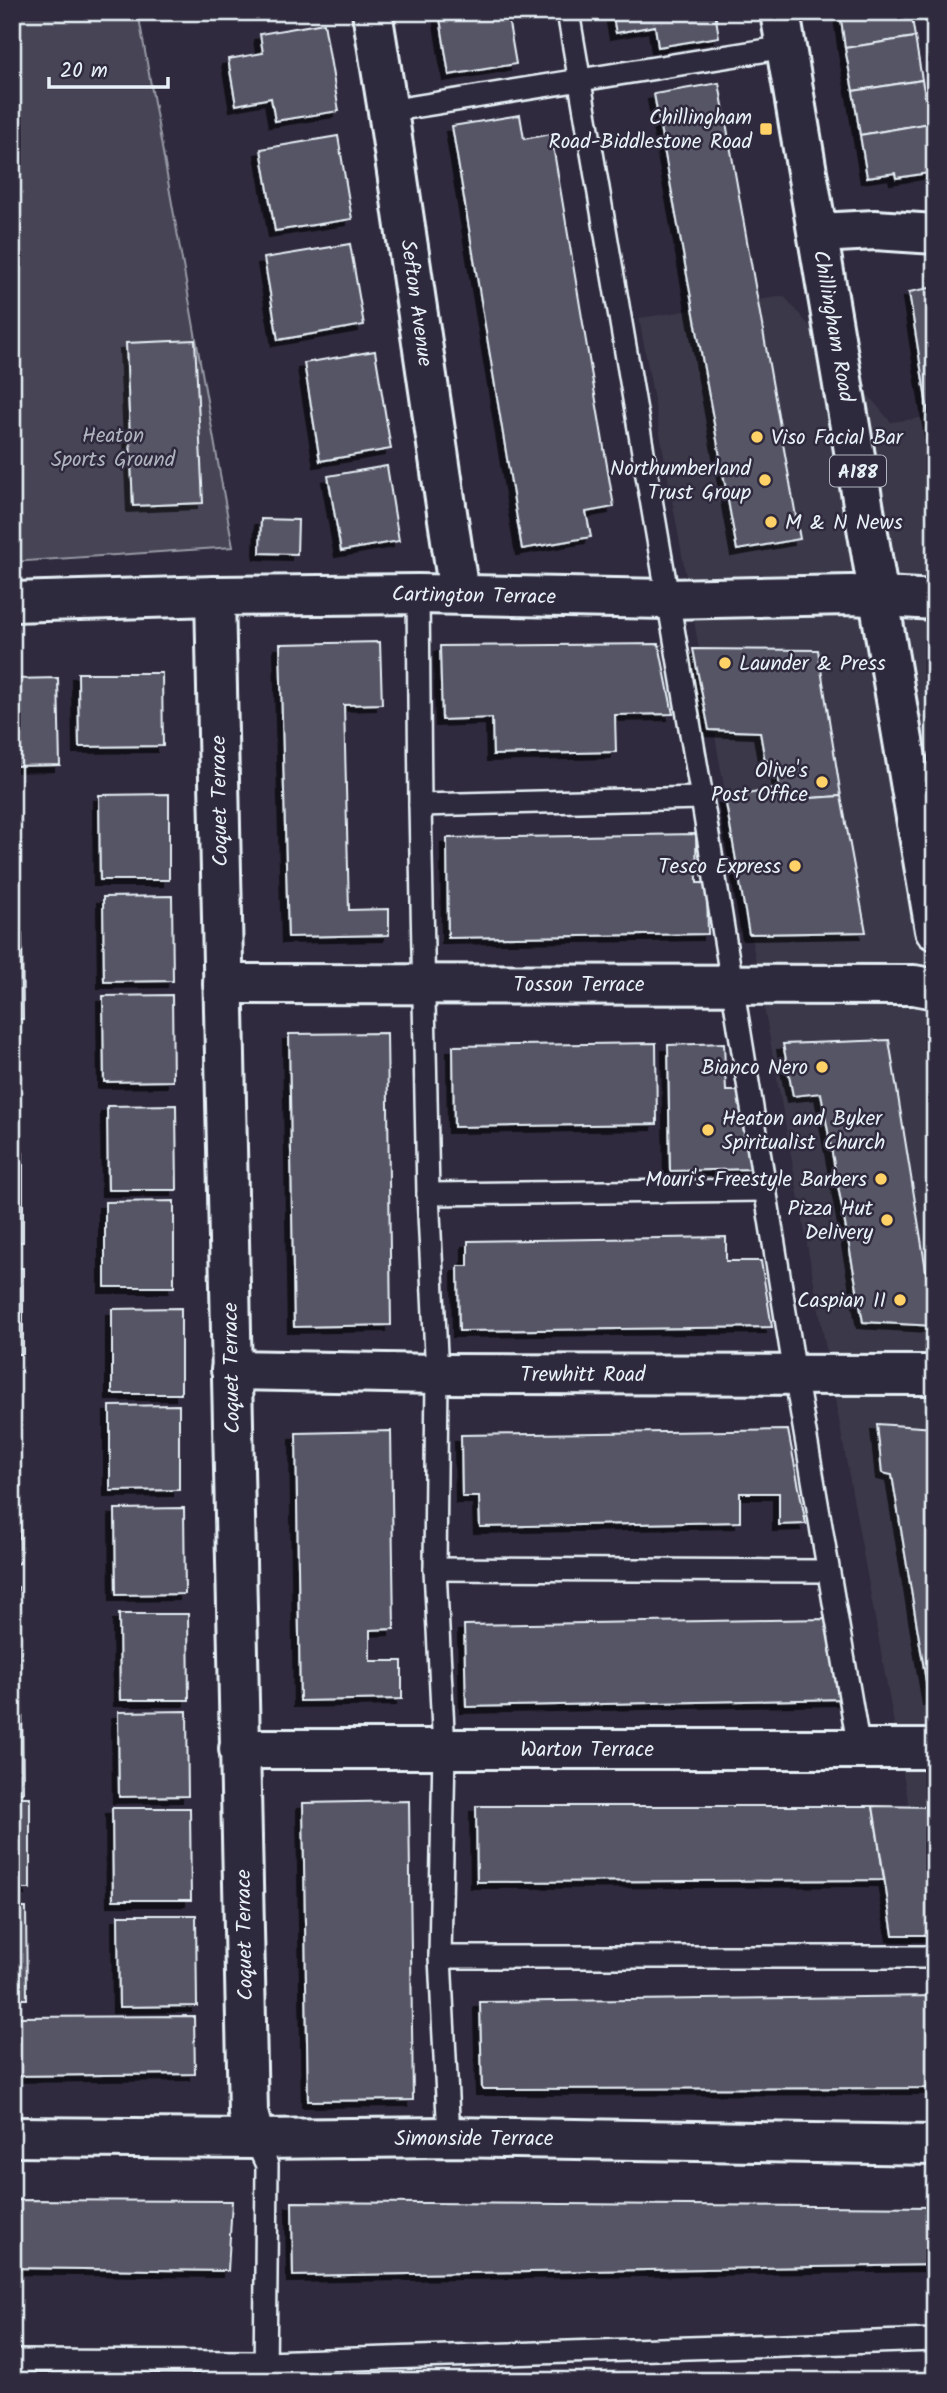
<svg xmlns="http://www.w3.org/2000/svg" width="947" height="2393" font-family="Kalam,sans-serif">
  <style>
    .built { fill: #3b3749 }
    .green { fill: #464455; stroke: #979aa6; stroke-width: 2 }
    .building { fill: #575565; stroke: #e8f1f8; stroke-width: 2; filter: url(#shadow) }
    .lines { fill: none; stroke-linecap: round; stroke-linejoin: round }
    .lane-casing { stroke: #e8f1f8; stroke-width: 26 }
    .street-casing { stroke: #e8f1f8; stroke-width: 44 }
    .primary-casing { stroke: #e8f1f8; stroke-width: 44 }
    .lane { stroke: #2f2a3d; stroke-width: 21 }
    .street { stroke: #2f2a3d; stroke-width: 38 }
    .primary { stroke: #2f2a3d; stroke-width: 38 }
    .poi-dot { fill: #ffd166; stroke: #2f2a3d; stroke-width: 2.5 }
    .labels { text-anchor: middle; stroke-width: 5; stroke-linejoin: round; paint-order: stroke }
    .shield { fill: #2f2a3d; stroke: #b0b5c0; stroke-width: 2 }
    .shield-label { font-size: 19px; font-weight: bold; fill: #e8f1f8 }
    .poi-label { font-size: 21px; fill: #e8f1f8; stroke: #2f2a3d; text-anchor: end }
    .street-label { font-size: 21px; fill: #e8f1f8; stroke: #2f2a3d }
    .park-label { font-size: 21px; fill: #afb4bf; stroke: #2f2a3d }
  </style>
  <defs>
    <filter id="shadow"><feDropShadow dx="-6" dy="6" stdDeviation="0" flood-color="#0009"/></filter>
  </defs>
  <rect width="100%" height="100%" fill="#2f2a3d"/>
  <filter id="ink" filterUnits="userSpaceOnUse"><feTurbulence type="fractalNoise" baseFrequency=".0143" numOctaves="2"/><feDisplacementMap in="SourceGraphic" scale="14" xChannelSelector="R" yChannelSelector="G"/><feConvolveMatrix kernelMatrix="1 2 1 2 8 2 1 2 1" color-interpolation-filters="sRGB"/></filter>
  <g filter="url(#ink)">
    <polygon class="built" points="784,296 891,422 935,416 935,1950 639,318"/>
    <polygon class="green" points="12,12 138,12 233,547 12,562"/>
    <g class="building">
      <polygon points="439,12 507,12 516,64 449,75"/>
      <polygon points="612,12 715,12 719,37 658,47 655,26 616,33"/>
      <polygon points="840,12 911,12 915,37 845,48"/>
      <polygon points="324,23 339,111 275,121 271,98 236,105 228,59 263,53 260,34"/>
      <polygon points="915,37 922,80 853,91 845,48"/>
      <polygon points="922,80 930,123 860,135 853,91"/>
      <polygon points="719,83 800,539 737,550 654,94"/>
      <polygon points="520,115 524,139 551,134 614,507 586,512 591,537 522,549 452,126"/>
      <polygon points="930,123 935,172 896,178 895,173 867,177 860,135"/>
      <polygon points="338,136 352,219 275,231 261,149"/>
      <polygon points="350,244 364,325 278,340 264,258"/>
      <polygon points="935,287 935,418 929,419 909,292"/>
      <polygon points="195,340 203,503 133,506 126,343"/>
      <polygon points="375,351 391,449 320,461 304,363"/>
      <polygon points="935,418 935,450 933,451 929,418"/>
      <polygon points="387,466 399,541 341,551 328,476"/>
      <polygon points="261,519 298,520 297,554 260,553"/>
      <polygon points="12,522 14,522 15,555 12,556"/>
      <polygon points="380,642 382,704 344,705 349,910 389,909 389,935 288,937 280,644"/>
      <polygon points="659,644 673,714 615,715 616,752 493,755 492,718 442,720 440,646"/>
      <polygon points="693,649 818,650 841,796 781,800 776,760 765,761 760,732 709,730"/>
      <polygon points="78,673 162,673 163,746 79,747"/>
      <polygon points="58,678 60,765 12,766 12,679"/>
      <polygon points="780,788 781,800 841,796 866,932 749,934 725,798"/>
      <polygon points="169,794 169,880 100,880 99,795"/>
      <polygon points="12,818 18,818 19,904 12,904"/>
      <polygon points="696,834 697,883 707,883 708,934 448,938 447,838"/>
      <polygon points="172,896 173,981 104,982 103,897"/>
      <polygon points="22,933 23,1019 12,1019 12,934"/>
      <polygon points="172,995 173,1081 104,1082 103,996"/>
      <polygon points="387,1033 391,1325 294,1327 289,1034"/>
      <polygon points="889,1040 935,1326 863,1322 821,1093 793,1096 783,1044"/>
      <polygon points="656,1043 657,1124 454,1127 453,1046"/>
      <polygon points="724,1043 726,1091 741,1091 753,1169 670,1171 668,1045"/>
      <rect x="12" y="1045" width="3" height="86"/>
      <polygon points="176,1105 177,1190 108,1190 107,1106"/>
      <rect x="12" y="1153" width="11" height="89"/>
      <polygon points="174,1201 174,1287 105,1287 105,1202"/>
      <polygon points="726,1237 726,1261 761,1261 772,1327 459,1331 458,1266 468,1266 468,1241"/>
      <rect x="12" y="1268" width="11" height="86"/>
      <polygon points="181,1308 181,1394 112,1394 112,1309"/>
      <polygon points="179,1405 179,1490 110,1491 110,1406"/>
      <polygon points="877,1424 935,1428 935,1698 929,1699 892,1475 882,1473"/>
      <polygon points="788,1430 806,1524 779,1525 779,1493 740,1493 740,1522 480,1527 479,1497 462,1497 461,1435"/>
      <polygon points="391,1431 394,1629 370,1630 370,1661 402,1661 402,1699 300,1701 296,1433"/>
      <polygon points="12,1478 19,1478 20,1563 12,1564"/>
      <polygon points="184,1508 185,1594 116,1595 115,1509"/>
      <polygon points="12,1587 18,1587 19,1673 12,1673"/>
      <polygon points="119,1614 188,1614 189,1700 120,1700"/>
      <polygon points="828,1619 843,1699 466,1707 464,1625"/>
      <polygon points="12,1701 22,1701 23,1793 12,1793"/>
      <polygon points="187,1711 188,1796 119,1797 118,1712"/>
      <rect x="12" y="1797" width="18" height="92"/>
      <polygon points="409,1801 413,2100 308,2101 303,1803"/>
      <polygon points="476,1806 873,1806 884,1880 477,1882"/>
      <polygon points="873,1806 935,1807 935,1935 893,1935"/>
      <polygon points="112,1808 190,1808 191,1900 113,1900"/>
      <polygon points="12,1908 26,1908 27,1999 12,1999"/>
      <polygon points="118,1915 196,1915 197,2006 119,2007"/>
      <polygon points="935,1996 935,2088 482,2089 480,2002"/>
      <polygon points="194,2016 195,2074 12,2076 12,2017"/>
      <polygon points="12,2200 232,2201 228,2271 12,2268"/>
      <polygon points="292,2202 935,2207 935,2265 293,2276"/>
      <rect x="637" y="2374" width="27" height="7"/>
    </g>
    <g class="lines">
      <g class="lane-casing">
        <g id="lane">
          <polyline points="568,12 702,798 795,1374 859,1749"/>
          <polyline points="388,111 786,47"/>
          <polyline points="418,594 420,805 428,1194 437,1374 435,1569 444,1750 440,1957 449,2137"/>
          <polyline points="420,805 702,798"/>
          <polyline points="428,1194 765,1190"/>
          <polyline points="435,1569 827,1571"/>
          <polyline points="440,1957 935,1957"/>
          <polyline points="255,2139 267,2165 265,2381"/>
          <polyline points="12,2361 264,2362 935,2340"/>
        </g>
      </g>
      <g class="street-casing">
        <g id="street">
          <polyline points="372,12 388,111 459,594"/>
          <polyline points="818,233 875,230 935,234"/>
          <polyline points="215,596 248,2113 255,2139"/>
          <polyline points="12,602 215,596 418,594 667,599 851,595 935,600"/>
          <polyline points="223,984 914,985 935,989"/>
          <polyline points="231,1370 437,1374 935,1375"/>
          <polyline points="239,1749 935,1749"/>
          <polyline points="12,2137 255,2139 449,2137 935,2145"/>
        </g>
      </g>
      <g class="primary-casing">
        <polyline id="primary" points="780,12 935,930"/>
      </g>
      <use href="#lane" class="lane"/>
      <use href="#street" class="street"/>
      <use href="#primary" class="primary"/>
    </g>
  </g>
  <g class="poi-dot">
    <rect x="759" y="122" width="14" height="14" rx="3.5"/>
    <circle cx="757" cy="437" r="7"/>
    <circle cx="765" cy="480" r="7"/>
    <circle cx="771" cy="522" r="7"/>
    <circle cx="725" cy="663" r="7"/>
    <circle cx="822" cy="782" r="7"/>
    <circle cx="795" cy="866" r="7"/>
    <circle cx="822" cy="1067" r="7"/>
    <circle cx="708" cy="1130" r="7"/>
    <circle cx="881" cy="1179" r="7"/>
    <circle cx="887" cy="1220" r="7"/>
    <circle cx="900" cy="1300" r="7"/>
  </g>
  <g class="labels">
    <rect class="shield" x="830" y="455.5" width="56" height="31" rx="5"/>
    <g class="shield-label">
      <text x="858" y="478">A188</text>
    </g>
    <g class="poi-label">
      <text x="752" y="124">Chillingham<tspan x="752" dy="24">Road-Biddlestone Road</tspan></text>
      <text x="771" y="444" text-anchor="start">Viso Facial Bar</text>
      <text x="751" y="475">Northumberland<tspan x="751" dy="24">Trust Group</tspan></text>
      <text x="785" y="529" text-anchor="start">M &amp; N News</text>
      <text x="739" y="670" text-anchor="start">Launder &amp; Press</text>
      <text x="808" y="777">Olive's<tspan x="808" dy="24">Post Office</tspan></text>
      <text x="781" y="873">Tesco Express</text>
      <text x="808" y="1074">Bianco Nero</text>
      <text x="722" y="1125" text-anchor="start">Heaton and Byker<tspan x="722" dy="24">Spiritualist Church</tspan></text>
      <text x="867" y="1186">Mouri's Freestyle Barbers</text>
      <text x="873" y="1215">Pizza Hut<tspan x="873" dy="24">Delivery</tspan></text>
      <text x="886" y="1307">Caspian II</text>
    </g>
    <g class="street-label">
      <text transform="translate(417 303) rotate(82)" y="7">Sefton Avenue</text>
      <text transform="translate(834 326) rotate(80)" y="7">Chillingham Road</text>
      <text transform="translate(474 595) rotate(1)" y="7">Cartington Terrace</text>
      <text transform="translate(219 801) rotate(-91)" y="7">Coquet Terrace</text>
      <text x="579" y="991">Tosson Terrace</text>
      <text transform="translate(231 1368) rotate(-91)" y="7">Coquet Terrace</text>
      <text x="583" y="1381">Trewhitt Road</text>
      <text x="587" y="1756">Warton Terrace</text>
      <text transform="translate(244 1935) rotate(-91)" y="7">Coquet Terrace</text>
      <text x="474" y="2145">Simonside Terrace</text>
    </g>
    <g class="park-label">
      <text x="113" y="442">Heaton<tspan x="113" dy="24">Sports Ground</tspan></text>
    </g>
  </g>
  <rect width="947" height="2393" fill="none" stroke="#2f2a3d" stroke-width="42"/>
  <rect x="21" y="21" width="905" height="2351" fill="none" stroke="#e8f1f8" stroke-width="2.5" filter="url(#ink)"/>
  <path d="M49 77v10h119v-10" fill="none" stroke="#e8f1f8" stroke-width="3.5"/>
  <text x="60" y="77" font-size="21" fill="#e8f1f8" stroke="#2f2a3d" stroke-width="5" paint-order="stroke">20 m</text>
</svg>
